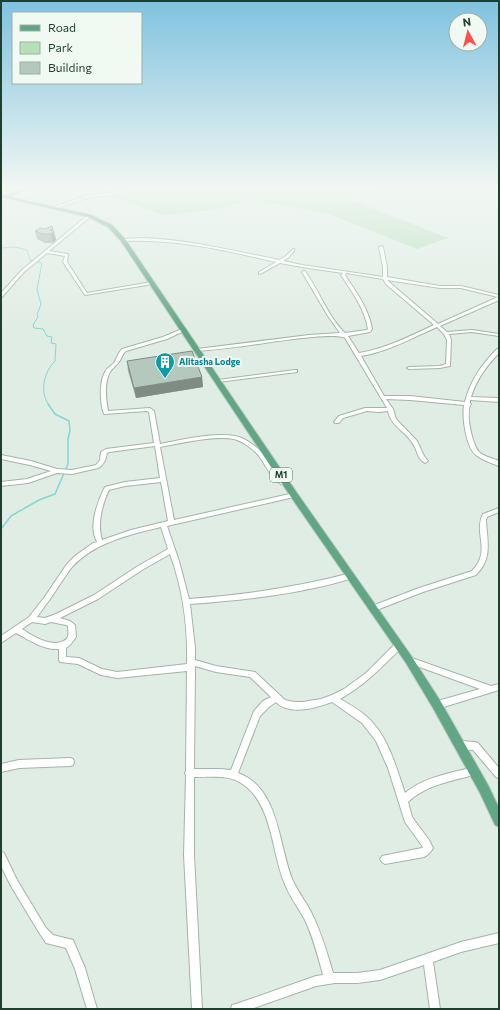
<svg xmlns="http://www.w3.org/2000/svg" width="500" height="1010" font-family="Commissioner,sans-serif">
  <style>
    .green { fill: #b7e0b9 }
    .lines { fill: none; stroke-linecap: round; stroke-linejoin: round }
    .stream-far1 { stroke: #83d7d2; stroke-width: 1 }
    .stream { stroke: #83d7d2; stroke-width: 1.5 }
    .minor-casing { stroke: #a2b5aa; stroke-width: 2 }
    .major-casing { stroke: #c0c9c5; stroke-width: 2 }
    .minor { fill: #fff; fill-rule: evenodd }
    .major { fill: #61a785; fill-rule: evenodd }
    .wall { fill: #9caca3 }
    .shaded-wall { fill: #7f8c84 }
    .building { fill: #b5c8bd; stroke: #7f8c84 }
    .labels { text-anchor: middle; stroke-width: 4; stroke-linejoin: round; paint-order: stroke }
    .far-culture-label { font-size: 9px; font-weight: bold; fill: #0d838f; stroke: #f1f9f3; text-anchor: start }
    .shield { fill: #f1f9f3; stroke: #5e776a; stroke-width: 1 }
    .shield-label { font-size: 9px; font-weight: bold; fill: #1f3f2f }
  </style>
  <rect width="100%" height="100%" fill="#e0ede4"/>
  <polygon class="green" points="151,188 258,188 270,191 289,188 396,188 346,198 448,238 417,249 329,214 251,200 215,210 164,215 106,196"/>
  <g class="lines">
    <path class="stream-far1" d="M1 248 15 247 27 250 30 260 42 263 37 289 41 304 37 315 38 317 33 325 34 328 43 329 47 336 52 337 51 343 56 344 55 361C44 372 39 392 49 405"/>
    <polyline class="stream" points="1,529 11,516 39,500 55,494 68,464 68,439 70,430 69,421 55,414 48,404"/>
    <g class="minor-casing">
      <g id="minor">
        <polygon points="494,188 499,188 499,190"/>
        <polygon points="110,193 112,194 111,195 90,197 57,208 54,207 89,195"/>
        <polygon points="7,196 10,197 1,202 1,200"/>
        <polygon points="88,215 91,216 49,251 68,254 67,262 87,293 152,282 153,282 153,284 85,295 63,262 65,256 47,253 24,272 2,297 1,297 1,293 22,270"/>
        <path d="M144 238C190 240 234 251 279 260L286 256 293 249H294V251L288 258 283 261 302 265 383 277V267L379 247 381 246 383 247 387 267V277L440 286H461L499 295V300L440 326 447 332 472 330 499 334V336L472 332 449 334 451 340 450 366 440 368 409 369 407 368 409 367 440 366 446 364 447 340 444 334 437 327C412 338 387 352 361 356L384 396H410L465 402C470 381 482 364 497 349H499V353C487 365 476 380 471 397L499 398V402L470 400V403L471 404C465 412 472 444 479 452 484 457 493 458 499 461V466C493 464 481 459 476 455 466 447 462 418 464 405L410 400 386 399 393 409 396 419 417 441 424 456 428 461 425 463C417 459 418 451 413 444 406 431 391 427 388 411L379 412 367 411 343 418 339 423H335L334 422 339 416 365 408H387L345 338C334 331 261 344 244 346 228 348 213 350 197 351L195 350 197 349 309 335 340 333 328 316 302 272 304 271H305C318 289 330 320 345 333L367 330 368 329C365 309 352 292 341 275L343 273 302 267 280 263 260 274H259V272L276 262C224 250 177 239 123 241L121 240 123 239ZM346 273 383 279 386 284 434 325C410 336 385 349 359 353L348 336 370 332 372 329C369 309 356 292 345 275ZM387 280 440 288H461L498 297 438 324 389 282Z"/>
        <path d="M182 329H186V330L167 339 126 351C122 354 122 358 119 362 116 366 111 369 109 374 104 385 106 400 108 411L150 408 154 411 160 444C181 440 218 431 239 437 245 439 251 443 257 448 265 455 269 464 275 472 279 477 285 480 289 484L288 485C275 487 266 465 259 456 254 450 245 443 237 440 220 434 178 444 160 447L174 520 294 493 297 495 294 497 167 526 179 561 189 599C244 595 298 587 351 573L353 574 354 576 353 578C301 594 244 600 190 604L195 648V660L216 666 255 672 285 700 294 702H303L321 699 332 695 344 689 366 673 396 643 399 642 402 643 403 645 402 647C383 666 364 686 340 699 349 704 358 709 366 716 388 735 396 767 405 793 424 777 451 773 474 767L477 768 478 771 477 774 474 775C451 781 426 785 408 802L412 817 429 840 433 848C431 852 428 855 424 857L385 864 382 862 380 859 382 856 422 848 423 847 405 822 388 768 376 741 362 723 332 702C316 708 290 716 276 702L269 707 260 716 238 773C280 788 278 846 293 881 298 892 306 902 311 912 321 932 327 952 333 973H357L380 970 461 942 499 933V943L461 952 433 962 440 1009H430L424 965 380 980 357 983H335L316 986 251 1009H231L232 1005 236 1004 316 976 323 975C318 956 313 937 305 920 298 907 289 896 284 882 272 852 272 805 244 785 231 774 210 777 194 777V855L202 1009H192L184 855 186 775 185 773 186 771 187 671 117 678 101 675 78 664 60 662 59 660V649C43 650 29 640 16 633L1 643V636L29 617 44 598 67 564 75 556 93 543 97 542C96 539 94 536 94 533 91 520 99 498 105 487L125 482 160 478 155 446 109 452 107 453C106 459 104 465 98 468L72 474 57 473 28 483 1 486V482L27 479 51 471 30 465 1 459V455L31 461 57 469 72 470 96 465 100 460 101 452 106 449 154 443 149 412 147 411 104 414C100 403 99 383 105 372 107 368 111 366 114 363 117 358 118 353 122 349L163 337ZM161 482 168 521 131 530 102 540C97 524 102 504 109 490L125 486ZM161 527 168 549 138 566 94 595 56 614 45 618 37 617C44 607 52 597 58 587 63 580 67 573 72 567 95 542 129 535 161 527ZM170 554C183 589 188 628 187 664L117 672 102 669 79 658 66 657V648L70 645 76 637 75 625 70 621 60 618 98 599 142 570ZM32 622 45 624 51 622 66 625 68 626C68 629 69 634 68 636 67 640 64 641 61 642 48 646 33 636 22 629ZM195 666 216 672 250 677 271 697 263 701 254 711 231 770 220 769H194L195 669Z"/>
        <polygon points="295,370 297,370 297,372 218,382 216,381 218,380"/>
        <path d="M499 508V512L487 517 486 520C487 541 493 558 476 575L423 592 374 611 372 610 371 608 372 606 419 588 472 571C492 551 473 533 483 514Z"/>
        <polygon points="409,657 491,686 499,684 499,690 437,709 434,708 433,705 434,702 480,689 406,662 405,660 406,658"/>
        <polygon points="460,741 475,742 478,743 499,768 499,778 496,777 473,750 460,749 457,748 456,745 457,742"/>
        <polygon points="70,758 73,759 74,762 73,765 70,766 19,768 1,772 1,764 19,760"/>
        <polygon points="1,851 4,853 17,880 46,928 53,935 73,940 85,968 97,1009 87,1009 75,969 66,948 46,943 40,934 11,886 1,866"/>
      </g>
    </g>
    <g class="major-casing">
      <polygon id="major" points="23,188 28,188 11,197 91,215 112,225 125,239 297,493 412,657 441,702 488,785 499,808 499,827 495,825 480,793 433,708 406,663 291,497 121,241 108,227 88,217 1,197 1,195 7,196"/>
    </g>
    <use href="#minor" class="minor"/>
    <use href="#major" class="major"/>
  </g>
  <g class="wall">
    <polygon points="45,229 54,231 56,240 53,243 45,243 37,239 35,231"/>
    <polygon points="127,361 202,377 203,387 136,398 128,371"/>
  </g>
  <g class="shaded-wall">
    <polygon points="104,188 110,188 110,192 105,192"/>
    <polygon points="53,229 56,240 53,243 50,230"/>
    <polygon points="202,377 203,387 136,398 134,388"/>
  </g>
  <g class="building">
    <polygon points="52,226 53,229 50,230 54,231 51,234 43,234 35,231 40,228 45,229"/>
    <polygon points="192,351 202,377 134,388 127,361"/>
  </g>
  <linearGradient id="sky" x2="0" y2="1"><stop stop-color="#7fc2df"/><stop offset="0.57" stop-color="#f1f7f3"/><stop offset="1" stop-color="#f1f7f3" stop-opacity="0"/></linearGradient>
  <rect width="500" height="329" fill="url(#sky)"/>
  <defs>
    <g id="building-pin" transform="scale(1)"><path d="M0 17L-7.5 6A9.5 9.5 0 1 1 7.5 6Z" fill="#0f9aa8" stroke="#f1f9f3"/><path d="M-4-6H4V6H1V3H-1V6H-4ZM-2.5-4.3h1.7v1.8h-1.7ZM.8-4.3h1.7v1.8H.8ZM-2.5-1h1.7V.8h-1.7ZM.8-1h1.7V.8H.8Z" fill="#fff"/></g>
  </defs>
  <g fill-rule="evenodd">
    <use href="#building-pin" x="165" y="362"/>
  </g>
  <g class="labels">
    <g class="far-culture-label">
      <text x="179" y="365">Alitasha Lodge</text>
    </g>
    <rect class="shield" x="270" y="468" width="22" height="14" rx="3"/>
    <g class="shield-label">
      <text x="281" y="478">M1</text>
    </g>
  </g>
  <rect width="500" height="1010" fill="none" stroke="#1f3f2f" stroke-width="4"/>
  <rect x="12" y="12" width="130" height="72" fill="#f1f9f3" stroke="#9dafa5"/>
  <rect x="20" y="25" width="20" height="6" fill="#61a785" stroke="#9dafa5"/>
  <text x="48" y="32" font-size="12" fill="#1f3f2f">Road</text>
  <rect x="20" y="42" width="20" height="12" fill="#b7e0b9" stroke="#9dafa5"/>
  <text x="48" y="52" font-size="12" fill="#1f3f2f">Park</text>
  <rect x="20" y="62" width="20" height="12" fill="#b5c8bd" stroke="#9dafa5"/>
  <text x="48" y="72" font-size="12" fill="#1f3f2f">Building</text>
  <g transform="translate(468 32) rotate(353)"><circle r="19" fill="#f1f9f3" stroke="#9dafa5"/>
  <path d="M0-3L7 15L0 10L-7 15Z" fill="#ff514c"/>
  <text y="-6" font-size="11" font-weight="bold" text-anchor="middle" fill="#1f3f2f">N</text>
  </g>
</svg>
